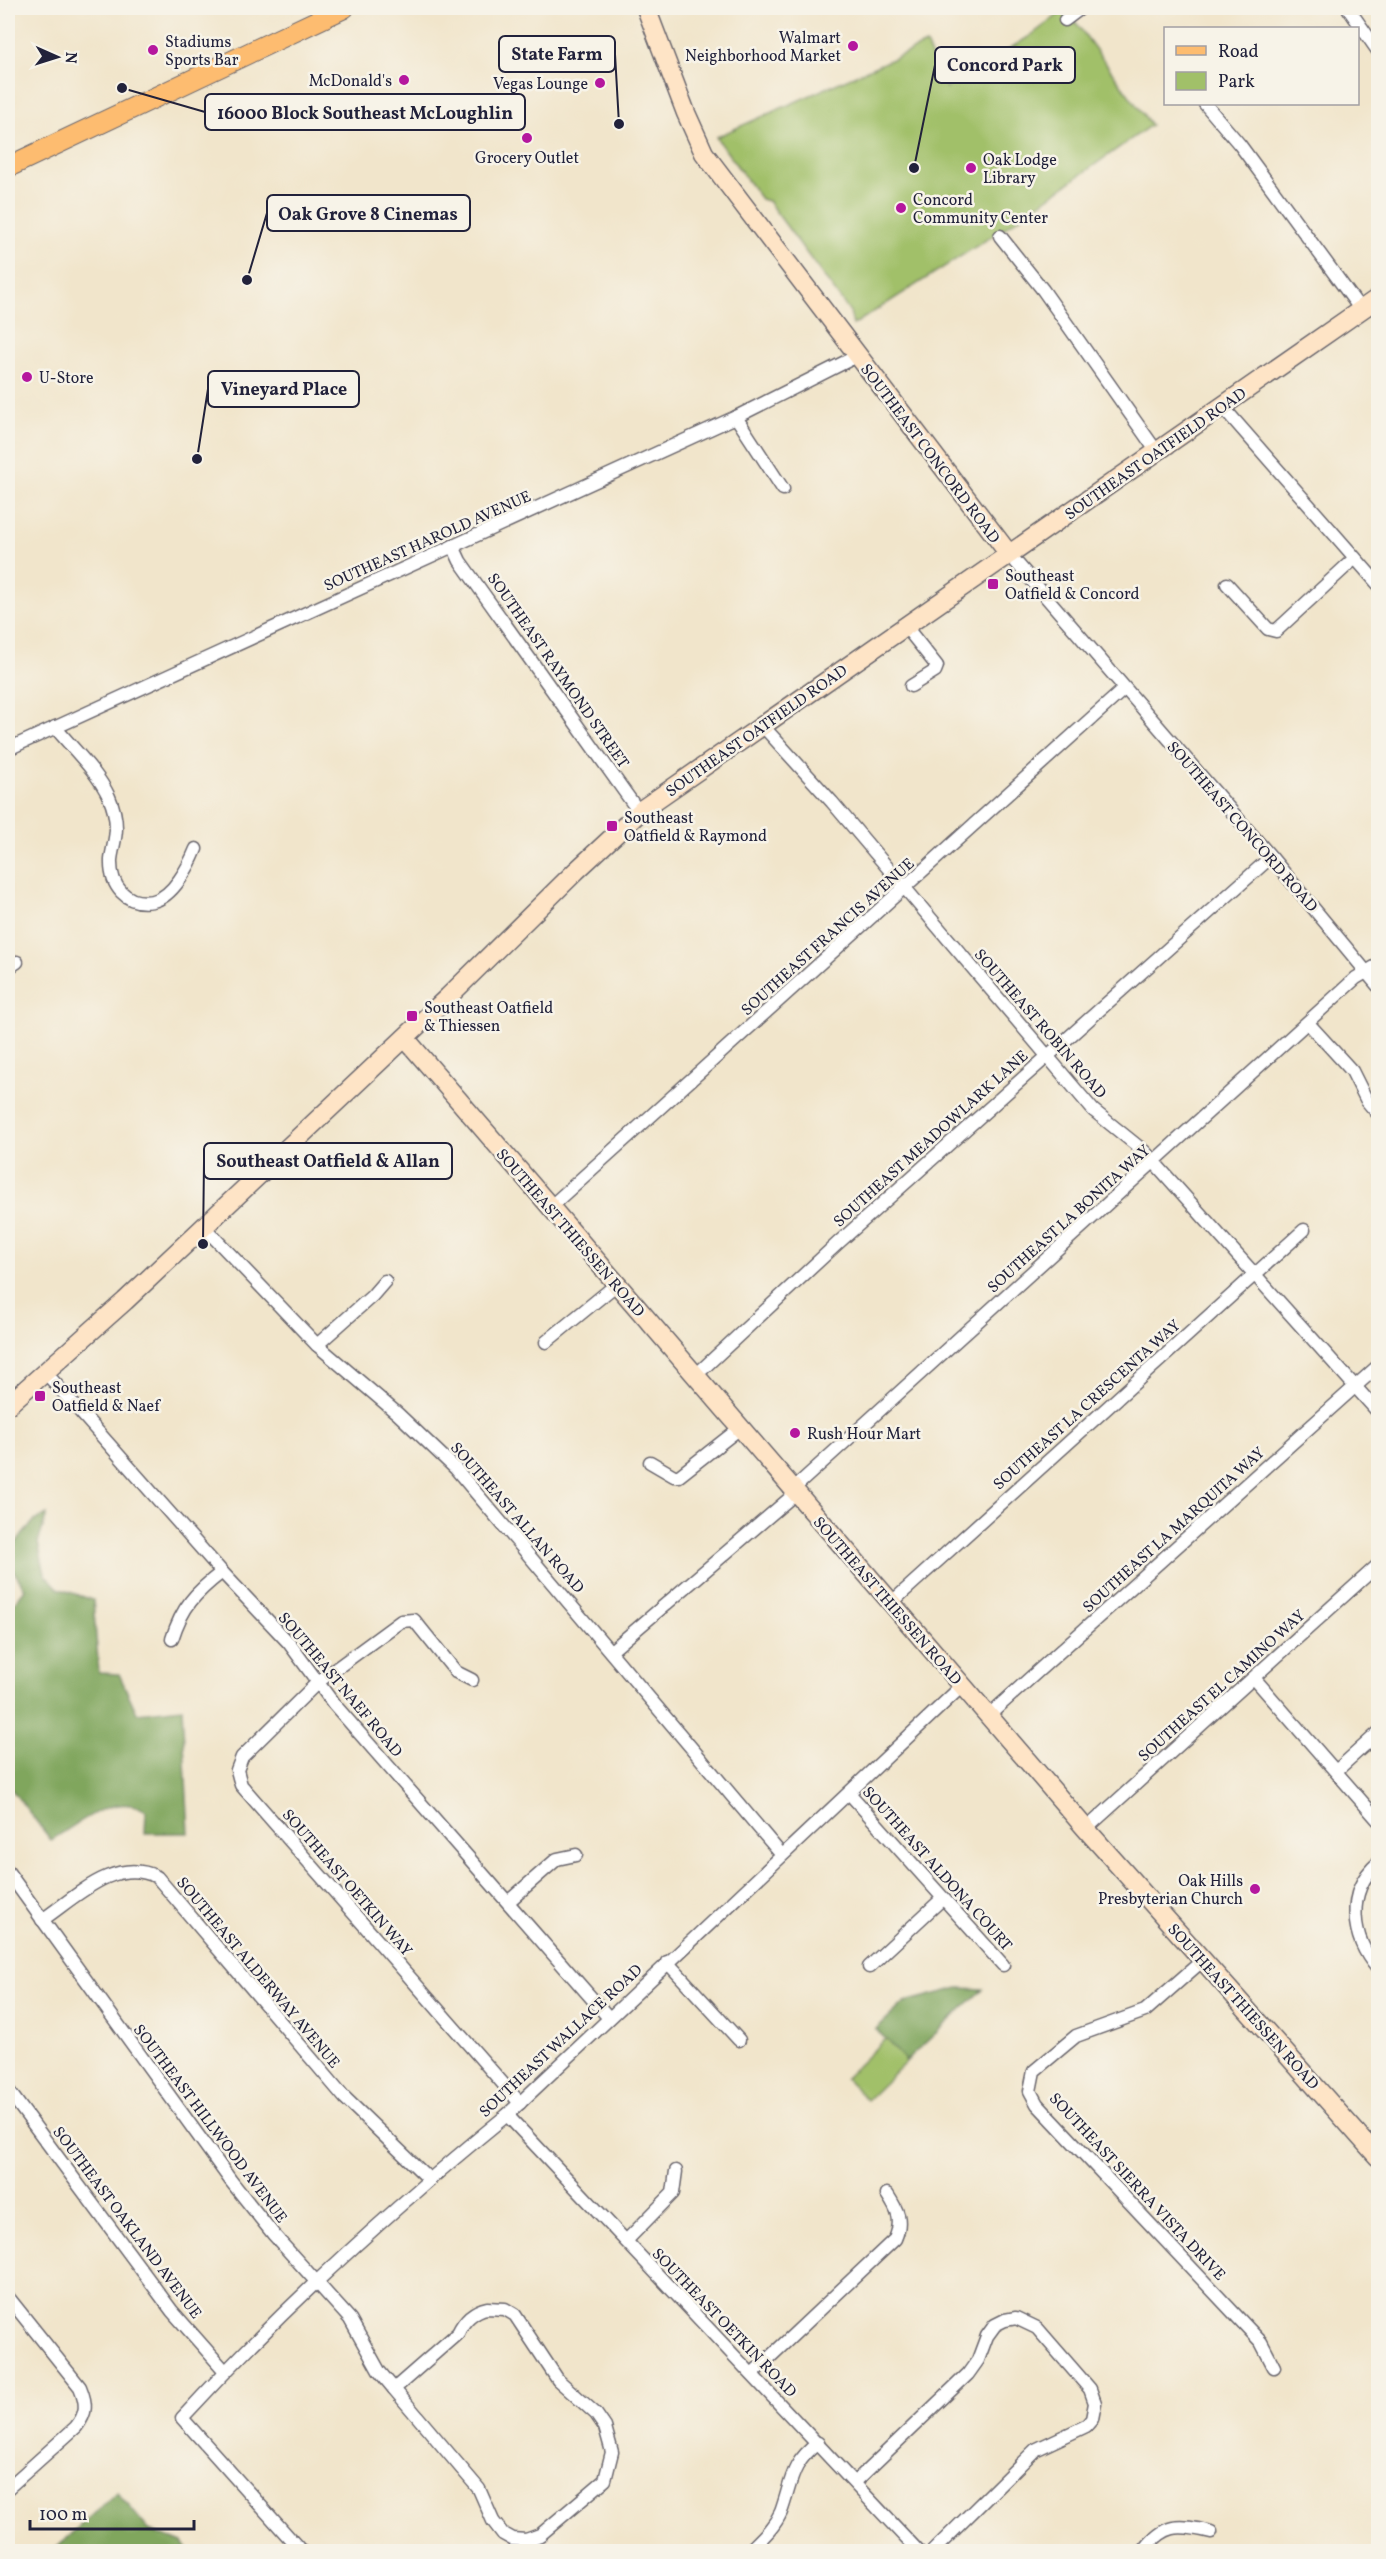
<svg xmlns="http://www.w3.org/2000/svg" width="1386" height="2559" font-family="Vollkorn,serif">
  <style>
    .green { fill: #a1c069; stroke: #627152; stroke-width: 1.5 }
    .forest { fill: #80a65d; stroke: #51644c; stroke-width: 1.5 }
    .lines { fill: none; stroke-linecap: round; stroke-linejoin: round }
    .street-casing { stroke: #6a666d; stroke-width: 15 }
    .secondary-casing { stroke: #6a666d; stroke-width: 21 }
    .primary-casing { stroke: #6a666d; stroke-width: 22 }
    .street { stroke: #fff; stroke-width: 12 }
    .secondary { stroke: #fee4c6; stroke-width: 18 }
    .primary { stroke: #fdbc70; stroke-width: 20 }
    .poi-dot { fill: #b5179e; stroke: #f7f3e8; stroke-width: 2 }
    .labels { text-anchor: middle; stroke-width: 5; stroke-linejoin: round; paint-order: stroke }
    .poi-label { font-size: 16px; fill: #22223b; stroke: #f7f3e8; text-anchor: start }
    .street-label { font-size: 16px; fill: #22223b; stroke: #f7f3e8 }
    .leader { fill: none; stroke: #22223b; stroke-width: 2 }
    .callout-dot { fill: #22223b; stroke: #f7f3e8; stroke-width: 2 }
    .callout { fill: #f7f3e8; stroke: #22223b; stroke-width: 2 }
    .callout-label { font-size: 18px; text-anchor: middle; font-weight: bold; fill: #22223b }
  </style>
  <rect width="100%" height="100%" fill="#f7f3e8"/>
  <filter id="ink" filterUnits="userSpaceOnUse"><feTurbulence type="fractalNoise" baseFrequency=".0167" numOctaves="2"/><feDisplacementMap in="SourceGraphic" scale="12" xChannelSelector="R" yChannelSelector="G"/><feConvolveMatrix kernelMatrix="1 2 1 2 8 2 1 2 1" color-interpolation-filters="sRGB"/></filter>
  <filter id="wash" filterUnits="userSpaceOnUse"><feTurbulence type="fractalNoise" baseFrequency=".008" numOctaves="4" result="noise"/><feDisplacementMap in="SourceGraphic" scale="24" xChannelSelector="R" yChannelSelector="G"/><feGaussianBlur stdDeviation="1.35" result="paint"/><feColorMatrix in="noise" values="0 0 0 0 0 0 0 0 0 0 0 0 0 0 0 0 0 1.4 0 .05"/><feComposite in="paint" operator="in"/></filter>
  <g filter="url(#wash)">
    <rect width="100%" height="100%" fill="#f1e5cb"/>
    <g class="green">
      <polygon points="1066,9 1151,125 1005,228 853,325 850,312 768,201 761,199 716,137 926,44 946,88 1030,36"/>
      <polygon points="888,2036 909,2059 867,2100 845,2078"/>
    </g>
    <g class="forest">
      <path d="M47 1514 38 1543 45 1574 58 1588 93 1600 99 1673 119 1674 137 1713 182 1708 189 1833H145L146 1811C116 1790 79 1824 51 1840L8 1785V1611L25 1589 8 1562V1552L34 1521Z"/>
      <polygon points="959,1988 983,1989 906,2061 876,2029 905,2002"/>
      <polygon points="117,2492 149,2530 182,2543 189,2551 52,2551"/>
    </g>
  </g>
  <g filter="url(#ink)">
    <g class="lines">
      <g class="street-casing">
        <g id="street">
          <polyline points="1348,8 1378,51"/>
          <polyline points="1065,20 1081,8"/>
          <polyline points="1205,104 1240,145 1361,310"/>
          <polyline points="1000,236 1043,290 1157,452"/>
          <polyline points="1222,406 1378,584"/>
          <polyline points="736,417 783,489"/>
          <polyline points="453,546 460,561 639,812"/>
          <polyline points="1009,554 1271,857 1378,986"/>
          <polyline points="1227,584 1268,629 1276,631 1355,558"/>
          <polyline points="906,627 937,666 935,671 911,686"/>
          <polyline points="762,725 832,802 1093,1110 1145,1152 1378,1412"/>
          <path d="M55 727C73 749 97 771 109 797 113 806 116 818 116 828 116 839 112 850 111 860 110 886 126 906 153 901 173 897 189 866 196 849"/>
          <polyline points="8,749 736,417 857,356"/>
          <polyline points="8,968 17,962"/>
          <polyline points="1308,1023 1352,1071 1367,1101 1378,1114"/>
          <polyline points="550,1207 1124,689"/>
          <polyline points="203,1226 317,1345 398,1414 455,1468 781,1854"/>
          <polyline points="546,1342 617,1284"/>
          <polyline points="317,1345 372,1296 385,1281"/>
          <polyline points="46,1373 222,1572 289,1643 333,1703 609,2018"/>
          <polyline points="695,1376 838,1243 1271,857"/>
          <polyline points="650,1462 674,1476 679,1476 740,1428"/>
          <polyline points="793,1489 1356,978 1378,965"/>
          <polyline points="891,1603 1304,1230"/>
          <path d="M172 1639C182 1607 195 1593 222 1572"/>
          <polyline points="611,1651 796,1493"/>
          <polyline points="1254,1678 1378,1820"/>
          <polyline points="472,1680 456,1672 414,1620 401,1621 318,1682 242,1757 237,1770 241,1785 520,2103"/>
          <polyline points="988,1716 1378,1366"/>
          <polyline points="1336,1771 1378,1733"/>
          <polyline points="849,1793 1003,1965"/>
          <polyline points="1086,1829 1378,1565"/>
          <path d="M1378 1863C1345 1892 1351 1938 1378 1969"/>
          <polyline points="8,1872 231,2181 274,2235 350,2319 379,2371 394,2389"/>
          <polyline points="508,1902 557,1859 576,1855"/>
          <path d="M42 1920C76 1897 115 1856 157 1877L345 2098 429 2179"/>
          <polyline points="1203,1960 1145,2011 1076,2036 1034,2071 1030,2091 1037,2104 1261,2342 1274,2367"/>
          <polyline points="667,1962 739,2040"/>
          <polyline points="869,1967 942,1899"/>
          <polyline points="8,2090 172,2311 225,2371"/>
          <polyline points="507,2115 919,2552"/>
          <polyline points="626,2241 673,2193 676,2171"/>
          <path d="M8 2297 80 2387C87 2404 87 2413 76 2427L8 2488"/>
          <path d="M487 2308 505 2309 515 2315 558 2380 596 2414 605 2427 612 2452 605 2480 540 2535 526 2540 512 2539 503 2534 493 2521 479 2489 394 2389 458 2333C464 2320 473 2311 487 2308Z"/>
          <path d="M752 2374 895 2239C903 2220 898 2211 887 2194"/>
          <polyline points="855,2482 968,2374 978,2360 987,2336 995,2325 1005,2320 1016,2318 1037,2328 1090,2389 1095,2403 1092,2419 1086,2426 1035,2450 932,2552"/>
          <path d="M302 2552 182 2418C282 2309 393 2208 507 2115L962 1686"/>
          <path d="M748 2552C761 2539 774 2528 781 2512 792 2482 790 2464 818 2443"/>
          <path d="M1143 2552C1164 2523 1178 2524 1211 2532"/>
        </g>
      </g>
      <g class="secondary-casing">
        <g id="secondary">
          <polyline points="646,8 686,113 704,153 1009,554"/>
          <polyline points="405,1038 1086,1829 1378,2157"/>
          <polyline points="8,1405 125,1301 448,997 576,871 644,808 1378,298"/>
        </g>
      </g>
      <g class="primary-casing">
        <polyline id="primary" points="8,167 344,8"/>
      </g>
      <use href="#street" class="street"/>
      <use href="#secondary" class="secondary"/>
      <use href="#primary" class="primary"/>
    </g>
  </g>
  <g class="poi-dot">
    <circle cx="853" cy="46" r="6"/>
    <circle cx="153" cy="50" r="6"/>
    <circle cx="404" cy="80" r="6"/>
    <circle cx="600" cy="83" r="6"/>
    <circle cx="527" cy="138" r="6"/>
    <circle cx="971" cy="168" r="6"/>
    <circle cx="901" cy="208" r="6"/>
    <circle cx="27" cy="377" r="6"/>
    <rect x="987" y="578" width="12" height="12" rx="3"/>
    <rect x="606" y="820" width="12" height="12" rx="3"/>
    <rect x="406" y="1010" width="12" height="12" rx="3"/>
    <rect x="34" y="1390" width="12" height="12" rx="3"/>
    <circle cx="795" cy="1433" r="6"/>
    <circle cx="1255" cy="1889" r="6"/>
  </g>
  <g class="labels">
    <g class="poi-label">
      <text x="841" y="43" text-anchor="end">Walmart<tspan x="841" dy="18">Neighborhood Market</tspan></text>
      <text x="165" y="47">Stadiums<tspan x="165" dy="18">Sports Bar</tspan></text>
      <text x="392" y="86" text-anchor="end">McDonald's</text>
      <text x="588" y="89" text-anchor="end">Vegas Lounge</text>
      <text x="527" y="163" text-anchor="middle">Grocery Outlet</text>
      <text x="983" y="165">Oak Lodge<tspan x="983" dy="18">Library</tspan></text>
      <text x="913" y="205">Concord<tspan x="913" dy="18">Community Center</tspan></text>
      <text x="39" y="383">U-Store</text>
      <text x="1005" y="581">Southeast<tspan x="1005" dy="18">Oatfield &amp; Concord</tspan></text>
      <text x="624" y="823">Southeast<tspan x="624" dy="18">Oatfield &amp; Raymond</tspan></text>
      <text x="424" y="1013">Southeast Oatfield<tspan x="424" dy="18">&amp; Thiessen</tspan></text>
      <text x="52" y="1393">Southeast<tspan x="52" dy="18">Oatfield &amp; Naef</tspan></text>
      <text x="807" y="1439">Rush Hour Mart</text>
      <text x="1243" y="1886" text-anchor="end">Oak Hills<tspan x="1243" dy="18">Presbyterian Church</tspan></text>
    </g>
    <g class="street-label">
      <text transform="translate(931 453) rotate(53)" y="6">SOUTHEAST CONCORD ROAD</text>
      <text transform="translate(1155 453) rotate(-35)" y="6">SOUTHEAST OATFIELD ROAD</text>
      <text transform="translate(427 540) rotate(-24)" y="6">SOUTHEAST HAROLD AVENUE</text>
      <text transform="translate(559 670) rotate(55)" y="6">SOUTHEAST RAYMOND STREET</text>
      <text transform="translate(756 730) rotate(-35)" y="6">SOUTHEAST OATFIELD ROAD</text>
      <text transform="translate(1243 826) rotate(49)" y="6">SOUTHEAST CONCORD ROAD</text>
      <text transform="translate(827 936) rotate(-42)" y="6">SOUTHEAST FRANCIS AVENUE</text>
      <text transform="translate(1041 1023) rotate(49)" y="6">SOUTHEAST ROBIN ROAD</text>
      <text transform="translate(930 1138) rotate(-42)" y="6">SOUTHEAST MEADOWLARK LANE</text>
      <text transform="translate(1068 1218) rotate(-42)" y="6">SOUTHEAST LA BONITA WAY</text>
      <text transform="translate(571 1232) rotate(49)" y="6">SOUTHEAST THIESSEN ROAD</text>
      <text transform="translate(1086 1404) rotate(-42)" y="6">SOUTHEAST LA CRESCENTA WAY</text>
      <text transform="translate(518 1517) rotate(49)" y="6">SOUTHEAST ALLAN ROAD</text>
      <text transform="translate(1173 1529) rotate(-42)" y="6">SOUTHEAST LA MARQUITA WAY</text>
      <text transform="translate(888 1600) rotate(49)" y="6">SOUTHEAST THIESSEN ROAD</text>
      <text transform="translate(341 1684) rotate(50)" y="6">SOUTHEAST NAEF ROAD</text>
      <text transform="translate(1221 1685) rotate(-42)" y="6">SOUTHEAST EL CAMINO WAY</text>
      <text transform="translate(938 1868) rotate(48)" y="6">SOUTHEAST ALDONA COURT</text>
      <text transform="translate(348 1882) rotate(49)" y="6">SOUTHEAST OETKIN WAY</text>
      <text transform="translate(259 1972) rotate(50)" y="6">SOUTHEAST ALDERWAY AVENUE</text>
      <text transform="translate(1244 2006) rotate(48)" y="6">SOUTHEAST THIESSEN ROAD</text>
      <text transform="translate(560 2040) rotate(-43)" y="6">SOUTHEAST WALLACE ROAD</text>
      <text transform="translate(211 2123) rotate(53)" y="6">SOUTHEAST HILLWOOD AVENUE</text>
      <text transform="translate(1138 2186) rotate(47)" y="6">SOUTHEAST SIERRA VISTA DRIVE</text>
      <text transform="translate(128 2222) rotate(53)" y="6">SOUTHEAST OAKLAND AVENUE</text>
      <text transform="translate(725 2322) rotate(46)" y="6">SOUTHEAST OETKIN ROAD</text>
    </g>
  </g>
  <path class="leader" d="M619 124L615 54M914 168L935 65M122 88L205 112M247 280L267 213M197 459L208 389M203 1244L204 1161"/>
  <g class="callout-dot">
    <circle cx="619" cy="124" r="6"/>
    <circle cx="914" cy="168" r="6"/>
    <circle cx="122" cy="88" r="6"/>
    <circle cx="247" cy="280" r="6"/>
    <circle cx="197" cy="459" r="6"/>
    <circle cx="203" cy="1244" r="6"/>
  </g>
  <g class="callout">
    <rect x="499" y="36" width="116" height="36" rx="6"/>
    <rect x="935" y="47" width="140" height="36" rx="6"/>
    <rect x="205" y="94" width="320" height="36" rx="6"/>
    <rect x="267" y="195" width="203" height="36" rx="6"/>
    <rect x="208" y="371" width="151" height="36" rx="6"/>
    <rect x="204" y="1143" width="248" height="36" rx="6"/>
  </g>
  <g class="callout-label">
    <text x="557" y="60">State Farm</text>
    <text x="1005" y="71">Concord Park</text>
    <text x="365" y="119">16000 Block Southeast McLoughlin</text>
    <text x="368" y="220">Oak Grove 8 Cinemas</text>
    <text x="284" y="395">Vineyard Place</text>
    <text x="328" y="1167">Southeast Oatfield &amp; Allan</text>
  </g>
  <rect width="1386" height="2559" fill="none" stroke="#f7f3e8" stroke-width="30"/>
  <rect x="1164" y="27" width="195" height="78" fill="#f7f3e8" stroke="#a29fa3" stroke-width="1.5"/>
  <rect x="1176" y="46" width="30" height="9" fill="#fdbc70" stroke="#a29fa3" stroke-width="1.5"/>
  <text x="1218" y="57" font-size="18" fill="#22223b">Road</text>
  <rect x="1176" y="72" width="30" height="18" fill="#a1c069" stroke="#a29fa3" stroke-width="1.5"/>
  <text x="1218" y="87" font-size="18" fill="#22223b">Park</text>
  <g transform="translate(57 57) rotate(93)" stroke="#f7f3e8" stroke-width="4.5" paint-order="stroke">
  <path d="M0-4.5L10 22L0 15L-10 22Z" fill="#22223b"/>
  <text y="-9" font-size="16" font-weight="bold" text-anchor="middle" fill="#22223b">N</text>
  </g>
  <path d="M30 2520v9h164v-9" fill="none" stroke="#22223b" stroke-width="3"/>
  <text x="39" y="2520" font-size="18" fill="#22223b" stroke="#f7f3e8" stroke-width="4.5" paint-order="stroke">100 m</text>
</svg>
